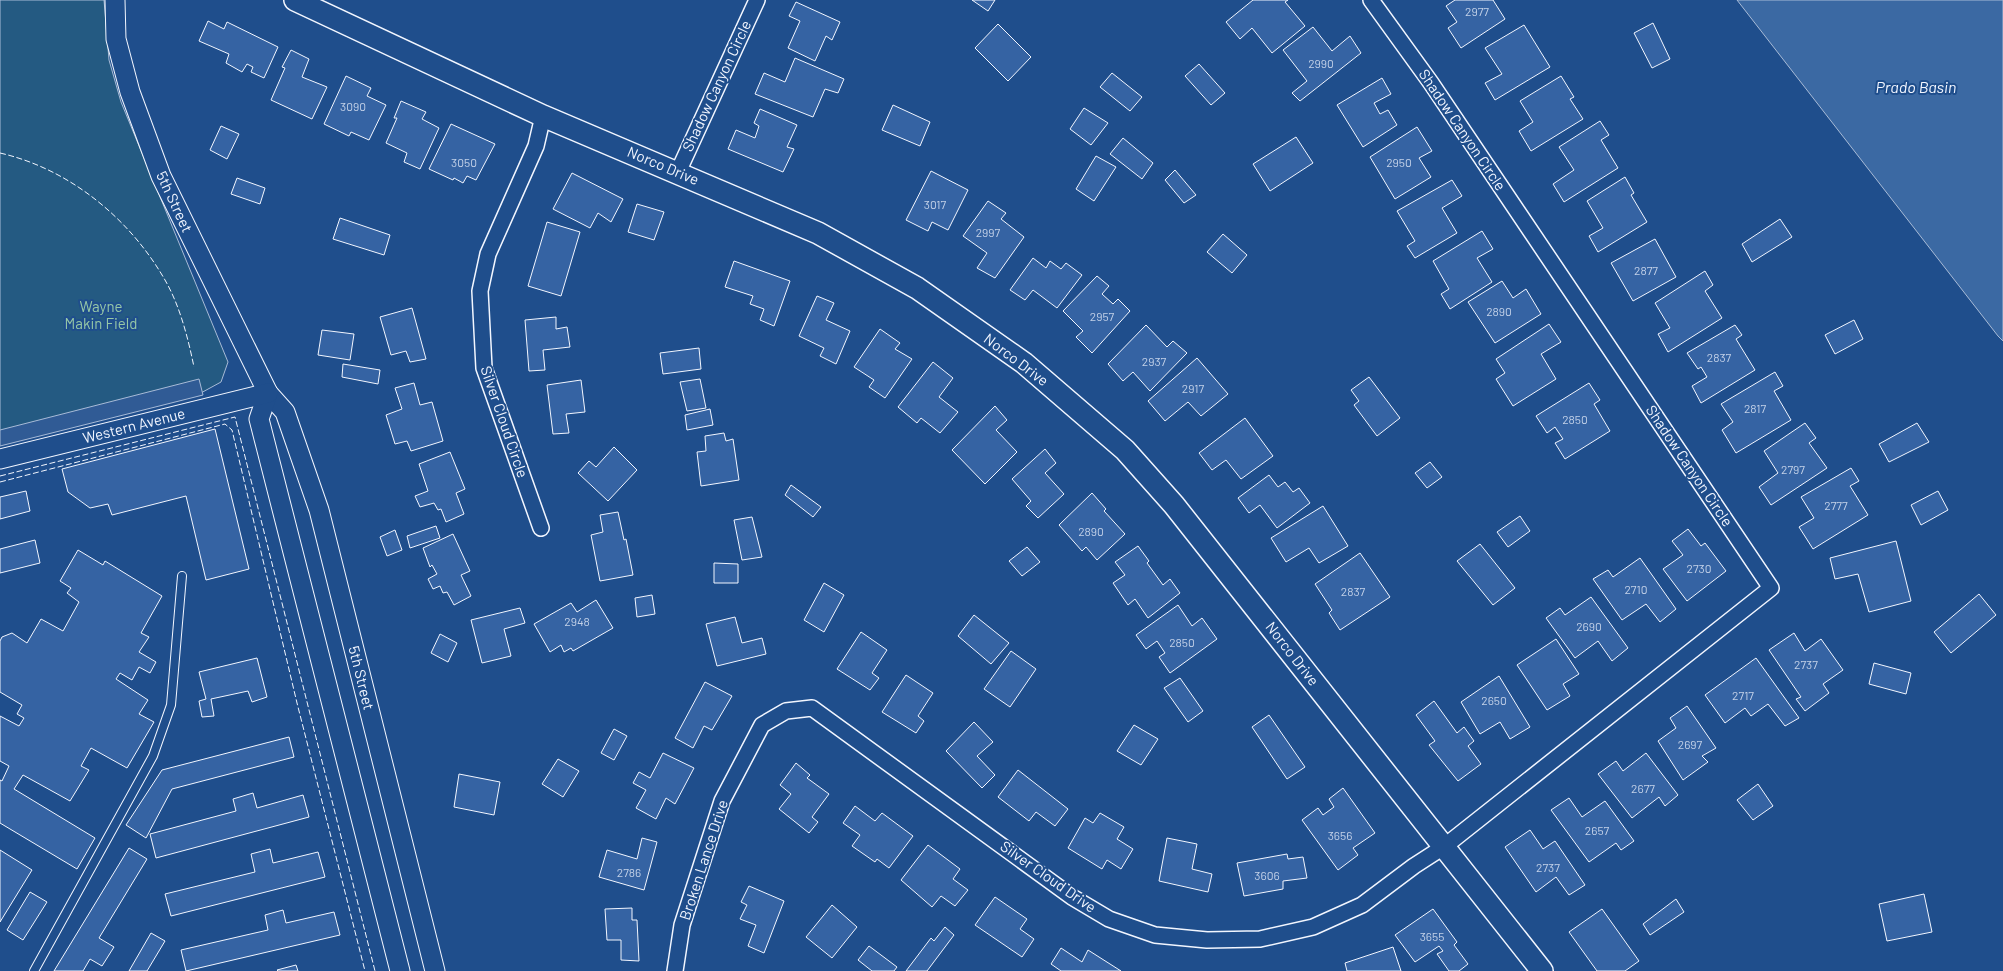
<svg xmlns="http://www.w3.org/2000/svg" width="2003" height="971" font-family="Barlow,sans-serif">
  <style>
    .green { fill: #245a82; stroke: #a8bbd7 }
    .parking { fill: #305b95; stroke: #a8bbd7 }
    .water { fill: #3b69a3; stroke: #a8bbd7 }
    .building { fill: #3563a3; stroke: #f2f6ff }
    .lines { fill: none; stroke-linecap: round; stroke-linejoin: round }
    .service-casing { stroke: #f2f6ff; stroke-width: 10 }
    .minor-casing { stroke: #f2f6ff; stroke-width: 18 }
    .tertiary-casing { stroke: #f2f6ff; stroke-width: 21 }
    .secondary-casing { stroke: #f2f6ff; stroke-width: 24 }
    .service { stroke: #1f4e8c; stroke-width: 8 }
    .minor { stroke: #1f4e8c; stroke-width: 15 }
    .tertiary { stroke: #1f4e8c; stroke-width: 19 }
    .secondary { stroke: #1f4e8c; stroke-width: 21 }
    .fence { stroke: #f2f6ff; stroke-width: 1; stroke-dasharray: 6 2.5; stroke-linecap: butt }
    .labels { text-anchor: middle; stroke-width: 4; stroke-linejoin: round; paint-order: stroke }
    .number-label { font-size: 12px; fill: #c3d1e8 }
    .street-label { font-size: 15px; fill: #f2f6ff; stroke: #1f4e8c }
    .park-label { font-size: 15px; fill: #97c8a6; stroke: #1f4e8c }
    .water-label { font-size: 16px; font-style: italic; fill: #f2f6ff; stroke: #1f4e8c }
  </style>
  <rect width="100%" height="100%" fill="#1f4e8c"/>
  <polygon class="green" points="0,0 104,0 109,60 121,102 228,362 221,382 199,394 0,445"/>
  <polygon class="parking" points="199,379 203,395 0,446 0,430"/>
  <polygon class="water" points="1737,0 2003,0 2003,341 1998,336"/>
  <g class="building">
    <polygon points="972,0 995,0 988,11"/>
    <polygon points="1253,0 1288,0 1285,2 1305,26 1272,53 1252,28 1240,39 1226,22"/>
    <polygon points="1455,0 1493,0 1505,19 1461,48 1448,28 1457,22 1446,6"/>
    <polygon points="796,2 840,22 832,40 826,36 815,61 788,48 800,21 789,16"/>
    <polygon points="208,21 224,29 227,22 278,47 264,78 251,72 253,67 247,64 242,72 226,63 229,54 199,41"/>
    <polygon points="1653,23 1670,59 1652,68 1634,33"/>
    <polygon points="998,24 1031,57 1008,81 975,48"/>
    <polygon points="1524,25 1550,67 1495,100 1485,83 1502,74 1485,48"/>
    <polygon points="1313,27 1332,51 1350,36 1361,53 1300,101 1292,93 1307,81 1283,50"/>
    <polygon points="291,50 309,59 302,77 327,87 312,119 271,100 285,68 282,67"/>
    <polygon points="795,58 844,79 838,93 825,89 813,117 755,94 764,73 785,82"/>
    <polygon points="1199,64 1225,93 1211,105 1185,76"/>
    <polygon points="1112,73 1142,97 1130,111 1100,87"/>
    <polygon points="346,76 371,88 367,96 386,105 369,140 351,132 349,136 324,124"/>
    <polygon points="1561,76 1574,97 1570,99 1583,119 1531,151 1519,131 1533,122 1520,101"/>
    <polygon points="1382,78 1391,94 1374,103 1380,114 1388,110 1397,125 1363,147 1337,105"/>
    <polygon points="401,101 426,112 422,119 439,128 420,169 404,162 407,153 386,143 397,118 394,118"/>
    <polygon points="893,105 930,122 920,146 882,130"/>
    <polygon points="1084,108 1108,123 1091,145 1070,129"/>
    <polygon points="760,109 797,125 787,147 794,149 783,172 728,149 736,130 755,138 759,126 754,123"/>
    <polygon points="1600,121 1609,135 1601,140 1618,168 1564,202 1553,184 1574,170 1559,147"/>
    <polygon points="451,124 495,144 476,180 467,176 463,183 454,178 453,180 429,169"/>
    <polygon points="221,126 239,134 227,159 210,150"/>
    <polygon points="1417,127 1432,151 1419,158 1431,177 1395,199 1370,157"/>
    <polygon points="1296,137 1313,163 1270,191 1253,164"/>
    <polygon points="1123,138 1153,163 1142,179 1110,154"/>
    <polygon points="1096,156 1116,167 1094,201 1076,189"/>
    <polygon points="1175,170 1196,195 1184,203 1165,180"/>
    <polygon points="931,171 968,190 948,230 932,222 928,231 906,220"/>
    <polygon points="572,173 623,199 611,222 598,213 590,228 553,209"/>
    <polygon points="1625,177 1634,193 1631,195 1647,222 1598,252 1589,236 1603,228 1587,201"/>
    <polygon points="237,178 265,188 260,204 231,194"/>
    <polygon points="1452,180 1462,196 1442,208 1457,233 1415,258 1407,246 1415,241 1397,211"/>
    <polygon points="988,201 1006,213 1001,219 1024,237 995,278 977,268 987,253 963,236"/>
    <polygon points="637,204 664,212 654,240 628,232"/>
    <polygon points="340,218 390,235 384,255 333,239"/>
    <polygon points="1780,219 1792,237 1752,262 1742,244"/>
    <polygon points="547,222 580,232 561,296 528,286"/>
    <polygon points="1482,231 1493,249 1477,258 1492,282 1450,309 1441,294 1449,289 1433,261"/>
    <polygon points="1223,234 1247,255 1232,273 1207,252"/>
    <polygon points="1655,239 1676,277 1633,301 1611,263"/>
    <polygon points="1033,258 1046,268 1050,261 1061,269 1066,263 1082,275 1057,308 1033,290 1025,300 1010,290"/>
    <polygon points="734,261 790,281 774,326 760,320 764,309 750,304 753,296 725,287"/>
    <polygon points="1705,271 1713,285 1705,291 1722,318 1668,352 1658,334 1670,328 1655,303"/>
    <polygon points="1097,276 1109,286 1102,294 1113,304 1118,299 1130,311 1092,353 1076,337 1083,331 1063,311"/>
    <polygon points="1502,281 1513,298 1526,289 1541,314 1495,343 1468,302"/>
    <polygon points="817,296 834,303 826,320 850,331 836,364 820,356 824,348 799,336"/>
    <polygon points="412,308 426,359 410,362 406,351 391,355 380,317"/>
    <polygon points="556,317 556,329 567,327 570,347 543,350 545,370 529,371 525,320"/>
    <polygon points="1854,320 1863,339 1835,354 1825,335"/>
    <polygon points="1549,324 1561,342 1541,354 1556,379 1513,406 1496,379 1505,373 1496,359"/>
    <polygon points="1146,325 1167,347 1173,341 1187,353 1150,391 1133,372 1123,381 1108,364"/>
    <polygon points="1735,325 1742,335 1736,339 1755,370 1701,403 1692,386 1707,377 1701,367 1698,369 1687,353"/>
    <polygon points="880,329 900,343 895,349 912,359 885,398 869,387 874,380 854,367"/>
    <polygon points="322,330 354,334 350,360 318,355"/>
    <polygon points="699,348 701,369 663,374 660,353"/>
    <polygon points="1197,358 1228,394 1201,416 1188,402 1165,421 1148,401"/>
    <polygon points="933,362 953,378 939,397 958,412 940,433 921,418 917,423 898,407"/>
    <polygon points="343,364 380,370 378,384 342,377"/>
    <polygon points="1775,372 1783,386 1774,391 1791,420 1736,453 1722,430 1733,422 1721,404"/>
    <polygon points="1369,377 1400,418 1377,436 1354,405 1359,401 1351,390"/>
    <polygon points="700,379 706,408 687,411 680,382"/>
    <polygon points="581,380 585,412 566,414 569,433 553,434 547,385"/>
    <polygon points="414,383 420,405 432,402 443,441 411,451 407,441 395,444 386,415 402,409 395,388"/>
    <polygon points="1589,383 1600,400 1594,404 1610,431 1565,459 1555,443 1563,439 1555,427 1547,433 1536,416"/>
    <polygon points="995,406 1007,420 996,430 1017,452 985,484 952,450"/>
    <polygon points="710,409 713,425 687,430 685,415"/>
    <polygon points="1245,418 1273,456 1241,479 1226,460 1212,470 1199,453"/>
    <polygon points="1805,423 1816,438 1809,443 1827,468 1771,505 1759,487 1778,473 1764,451"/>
    <polygon points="1917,423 1929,442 1889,462 1879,444"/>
    <polygon points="215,429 249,569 206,580 186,496 112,515 108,504 90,508 68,492 62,469"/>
    <polygon points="724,433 726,441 733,439 739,480 701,486 697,452 706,451 705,436"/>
    <polygon points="614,447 637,470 608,501 578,473 589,461 596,467"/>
    <polygon points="1045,449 1056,463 1045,473 1064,494 1038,518 1026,506 1031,501 1012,479"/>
    <polygon points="450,452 465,489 456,493 464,514 446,522 441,509 438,510 434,503 420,507 415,496 428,491 419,464"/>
    <polygon points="1430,462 1442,477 1427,488 1415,473"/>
    <polygon points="1851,468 1859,481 1850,486 1868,515 1813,549 1799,527 1814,518 1801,497"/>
    <polygon points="1269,475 1278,487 1285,482 1293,492 1299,488 1310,503 1277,528 1260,505 1249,513 1238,498"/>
    <polygon points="791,485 821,507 813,517 785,495"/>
    <polygon points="26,491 30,511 0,519 0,497"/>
    <polygon points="1938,491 1948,510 1921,525 1911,505"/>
    <polygon points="1092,493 1106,509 1104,511 1125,534 1097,560 1086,547 1082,551 1059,525"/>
    <polygon points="1323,506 1348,546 1319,563 1309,548 1286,562 1271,538"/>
    <polygon points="618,512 624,540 626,539 633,575 600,581 591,535 603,532 600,515"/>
    <polygon points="1520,516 1530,531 1508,547 1497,532"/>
    <polygon points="752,517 762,557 742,560 734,520"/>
    <polygon points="436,526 440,538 410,548 407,536"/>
    <polygon points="1688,529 1701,546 1705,543 1726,571 1687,601 1663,569 1683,555 1672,541"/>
    <polygon points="395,530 402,550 387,556 380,537"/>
    <polygon points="453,534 470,571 461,575 471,596 454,605 447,592 443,593 440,586 433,589 428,579 437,574 432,565 430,567 423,548"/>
    <polygon points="35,540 40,563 0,573 0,549"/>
    <polygon points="1896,541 1911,601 1869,612 1858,574 1835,579 1830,558"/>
    <polygon points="1480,544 1515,588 1493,605 1457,561"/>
    <polygon points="1138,546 1149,561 1147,563 1163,585 1170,579 1180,593 1148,618 1135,599 1128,605 1113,583 1125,575 1115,562"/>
    <polygon points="1027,547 1040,562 1022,576 1009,561"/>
    <polygon points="78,550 103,565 105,561 162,596 141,633 149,637 139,652 156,662 150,673 139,667 132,680 120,673 116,679 148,700 139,714 154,722 127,768 91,748 81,766 89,770 70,801 23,775 14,789 95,838 77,869 0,823 0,780 2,781 9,766 0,761 0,716 19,726 24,718 17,714 22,705 0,692 0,641 2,637 12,633 27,643 41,619 63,631 79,602 67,593 71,588 60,581"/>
    <polygon points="1360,553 1390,597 1340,630 1329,613 1332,610 1315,584"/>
    <polygon points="1640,558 1676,609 1660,622 1646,604 1622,620 1593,579 1608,570 1613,577"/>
    <polygon points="714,563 738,564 738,583 714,583"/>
    <polygon points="824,583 844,595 824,632 804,620"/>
    <polygon points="1979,594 1996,615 1951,653 1934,632"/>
    <polygon points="652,595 655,614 637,617 635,598"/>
    <polygon points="1591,597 1628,648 1612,661 1598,641 1575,658 1546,618 1560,608 1565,615"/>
    <polygon points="596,600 613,628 573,651 571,648 564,652 561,645 550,652 534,624 571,603 577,612"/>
    <polygon points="1178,605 1192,626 1202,618 1217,639 1170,673 1159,657 1165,653 1157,641 1146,649 1136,635"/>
    <polygon points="520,608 525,623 504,629 511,656 482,663 471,620"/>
    <polygon points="974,615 1009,643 991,664 958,636"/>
    <polygon points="735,617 742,643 762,638 766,654 717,666 706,624"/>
    <polygon points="861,632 887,650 872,673 879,678 870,690 837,669"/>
    <polygon points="1794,633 1805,651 1821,639 1843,670 1823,684 1829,693 1805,711 1796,699 1801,697 1769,650"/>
    <polygon points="440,634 457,643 448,662 431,653"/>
    <polygon points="1556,639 1579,674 1563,684 1570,696 1547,710 1517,665"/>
    <polygon points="1011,651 1036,669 1010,707 984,689"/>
    <polygon points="257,658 267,697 252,702 248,691 211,699 214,716 202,717 199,701 206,699 199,672"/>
    <polygon points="1756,658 1799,718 1785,726 1768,704 1751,716 1745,708 1725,723 1705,695"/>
    <polygon points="1874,663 1911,673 1906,694 1869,684"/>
    <polygon points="906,675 933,693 918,716 924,721 916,733 882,712"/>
    <polygon points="1499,676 1530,727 1510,739 1500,722 1480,734 1461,702"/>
    <polygon points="1180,678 1203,711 1188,722 1164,688"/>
    <polygon points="705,682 732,696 712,730 704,726 693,748 675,738"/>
    <polygon points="1434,701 1457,733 1464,727 1474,741 1468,746 1481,764 1458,781 1429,745 1435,741 1416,715"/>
    <polygon points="1687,706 1716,748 1702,756 1708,762 1683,780 1658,741 1676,728 1670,718"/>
    <polygon points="1269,715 1305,767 1287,779 1252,727"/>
    <polygon points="974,722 993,742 977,756 995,775 982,788 946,751"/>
    <polygon points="1134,725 1158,739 1141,765 1117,751"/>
    <polygon points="614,729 627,736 614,760 601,753"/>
    <polygon points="289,737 294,757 172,789 146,838 126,825 162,770"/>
    <polygon points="663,753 694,768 675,804 666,798 656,819 636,808 646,790 633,783 639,772 650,778"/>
    <polygon points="1646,753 1678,795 1665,806 1659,797 1632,818 1598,774 1616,761 1623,771"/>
    <polygon points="558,759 579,771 563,797 542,784"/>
    <polygon points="796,763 810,775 807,778 829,794 812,817 818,822 809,833 779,809 791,794 780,785"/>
    <polygon points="1018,770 1068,809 1055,826 1036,812 1029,821 998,797"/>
    <polygon points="459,774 500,782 494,815 454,807"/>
    <polygon points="1758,784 1773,806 1753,820 1737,800"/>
    <polygon points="1343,788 1375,833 1353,848 1358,855 1338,870 1302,820 1318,808 1323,815 1334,807 1329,799"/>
    <polygon points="253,793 257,808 303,795 309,817 156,858 150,834 236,811 233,799"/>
    <polygon points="1569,798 1582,817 1605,801 1634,841 1621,850 1616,843 1589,862 1551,810"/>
    <polygon points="855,806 875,821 882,813 913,836 889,868 877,859 875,862 852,846 860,835 843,823"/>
    <polygon points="1100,813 1124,827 1117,839 1133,849 1121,869 1107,860 1102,869 1068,848 1085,818 1093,823"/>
    <polygon points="1530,830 1543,849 1555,841 1585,885 1569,895 1556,877 1536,892 1505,847"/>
    <polygon points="642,838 657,842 644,890 599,877 607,850 637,859"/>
    <polygon points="1167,838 1197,844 1192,869 1212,874 1208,892 1159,881"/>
    <polygon points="928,845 960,869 953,879 968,890 955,906 941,896 932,907 901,880"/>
    <polygon points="129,848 147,859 99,938 114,947 102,966 90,959 83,971 54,971"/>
    <polygon points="270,849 273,863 318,852 325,877 171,916 165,894 255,872 251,854"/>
    <polygon points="0,850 32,870 0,922"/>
    <polygon points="1287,854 1288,859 1303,857 1307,878 1283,881 1283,889 1244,896 1237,863"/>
    <polygon points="749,886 784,901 764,953 748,946 756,925 740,919 747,905 741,902"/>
    <polygon points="30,892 47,902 23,940 7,930"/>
    <polygon points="1924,894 1932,932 1887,941 1879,904"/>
    <polygon points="995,897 1027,919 1020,929 1034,939 1022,957 975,925"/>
    <polygon points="1676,899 1684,912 1650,935 1643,924"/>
    <polygon points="832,905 857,927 832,958 806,937"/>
    <polygon points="632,908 632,920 637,920 639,961 621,960 621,940 607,940 605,909"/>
    <polygon points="1433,909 1457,942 1454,945 1468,964 1459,971 1449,971 1437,954 1443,951 1439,946 1415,962 1395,935"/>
    <polygon points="1602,909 1639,961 1625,971 1597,971 1569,932"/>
    <polygon points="283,910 286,923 334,912 340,935 186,971 181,950 268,930 265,915"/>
    <polygon points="945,927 954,935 927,971 906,971 931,938 934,941"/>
    <polygon points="151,933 165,941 147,971 129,971"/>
    <polygon points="869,946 897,967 894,971 872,971 858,960"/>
    <polygon points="1393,947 1401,971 1347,971 1345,963"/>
    <polygon points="1061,948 1082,962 1088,950 1121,971 1061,971 1051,964"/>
    <polygon points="296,965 298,971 278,971 277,970"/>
  </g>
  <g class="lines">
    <g class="service-casing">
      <polyline id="service" points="34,971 153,756 171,705 182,576"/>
    </g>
    <g class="minor-casing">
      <g id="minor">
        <polyline points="678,172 757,0"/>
        <polyline points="541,528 484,368 480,291 488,254 536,146 543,116"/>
        <polyline points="675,971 682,925 722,801 762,725 786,711 812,708 1072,897 1109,919 1155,935 1207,940 1260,939 1313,927 1362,905 1414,866 1445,846 1771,588 1431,83 1371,0"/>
      </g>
    </g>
    <g class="tertiary-casing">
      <g id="tertiary">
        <polyline points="115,0 116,39 130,92 161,176 268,393 285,412 319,510 435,971"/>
        <polyline points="268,393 259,419 400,971"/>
        <polyline points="0,459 268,393"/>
      </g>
    </g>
    <g class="secondary-casing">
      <polyline id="secondary" points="295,0 543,116 818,233 917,288 1024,363 1125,450 1174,505 1542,971"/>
    </g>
    <use href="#service" class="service"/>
    <use href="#minor" class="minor"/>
    <use href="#tertiary" class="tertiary"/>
    <use href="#secondary" class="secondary"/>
    <g class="fence">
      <path d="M0 153C70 169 130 219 165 280 180 306 188 338 194 367"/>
      <polyline points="0,476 235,417 375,971"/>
      <polyline points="0,482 225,424 232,430 297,703 365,971"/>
    </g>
  </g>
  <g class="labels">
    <g class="number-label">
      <text x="1477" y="16">2977</text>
      <text x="1321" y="68">2990</text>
      <text x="353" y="111">3090</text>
      <text x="464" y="167">3050</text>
      <text x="1399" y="167">2950</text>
      <text x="935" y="209">3017</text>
      <text x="988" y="237">2997</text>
      <text x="1646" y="275">2877</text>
      <text x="1499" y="316">2890</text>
      <text x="1102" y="321">2957</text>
      <text x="1719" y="362">2837</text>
      <text x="1154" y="366">2937</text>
      <text x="1193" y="393">2917</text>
      <text x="1755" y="413">2817</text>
      <text x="1575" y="424">2850</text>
      <text x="1793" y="474">2797</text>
      <text x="1836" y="510">2777</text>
      <text x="1091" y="536">2890</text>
      <text x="1699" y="573">2730</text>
      <text x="1636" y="594">2710</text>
      <text x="1353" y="596">2837</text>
      <text x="577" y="626">2948</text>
      <text x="1589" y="631">2690</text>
      <text x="1182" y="647">2850</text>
      <text x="1806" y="669">2737</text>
      <text x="1743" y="700">2717</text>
      <text x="1494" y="705">2650</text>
      <text x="1690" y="749">2697</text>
      <text x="1643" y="793">2677</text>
      <text x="1597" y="835">2657</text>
      <text x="1340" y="840">3656</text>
      <text x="1548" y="872">2737</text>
      <text x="629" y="877">2786</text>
      <text x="1267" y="880">3606</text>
      <text x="1432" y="941">3655</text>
    </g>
    <g class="street-label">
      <text transform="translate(717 86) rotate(-65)" y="5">Shadow Canyon Circle</text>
      <text transform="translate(1462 130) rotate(56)" y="5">Shadow Canyon Circle</text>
      <text transform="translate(663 166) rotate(23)" y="5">Norco Drive</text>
      <text transform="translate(174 202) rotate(65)" y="5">5th Street</text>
      <text transform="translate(1016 360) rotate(37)" y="5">Norco Drive</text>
      <text transform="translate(504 422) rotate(71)" y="5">Silver Cloud Circle</text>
      <text transform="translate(134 426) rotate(-14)" y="5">Western Avenue</text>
      <text transform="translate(1689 466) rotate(56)" y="5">Shadow Canyon Circle</text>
      <text transform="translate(1292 654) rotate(52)" y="5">Norco Drive</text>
      <text transform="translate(361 678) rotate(76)" y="5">5th Street</text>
      <text transform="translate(704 860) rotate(-72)" y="5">Broken Lance Drive</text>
      <text transform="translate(1048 877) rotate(35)" y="5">Silver Cloud Drive</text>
    </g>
    <g class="park-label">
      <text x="101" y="312">Wayne<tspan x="101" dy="17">Makin Field</tspan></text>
    </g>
    <g class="water-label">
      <text x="1916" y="93">Prado Basin</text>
    </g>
  </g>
</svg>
